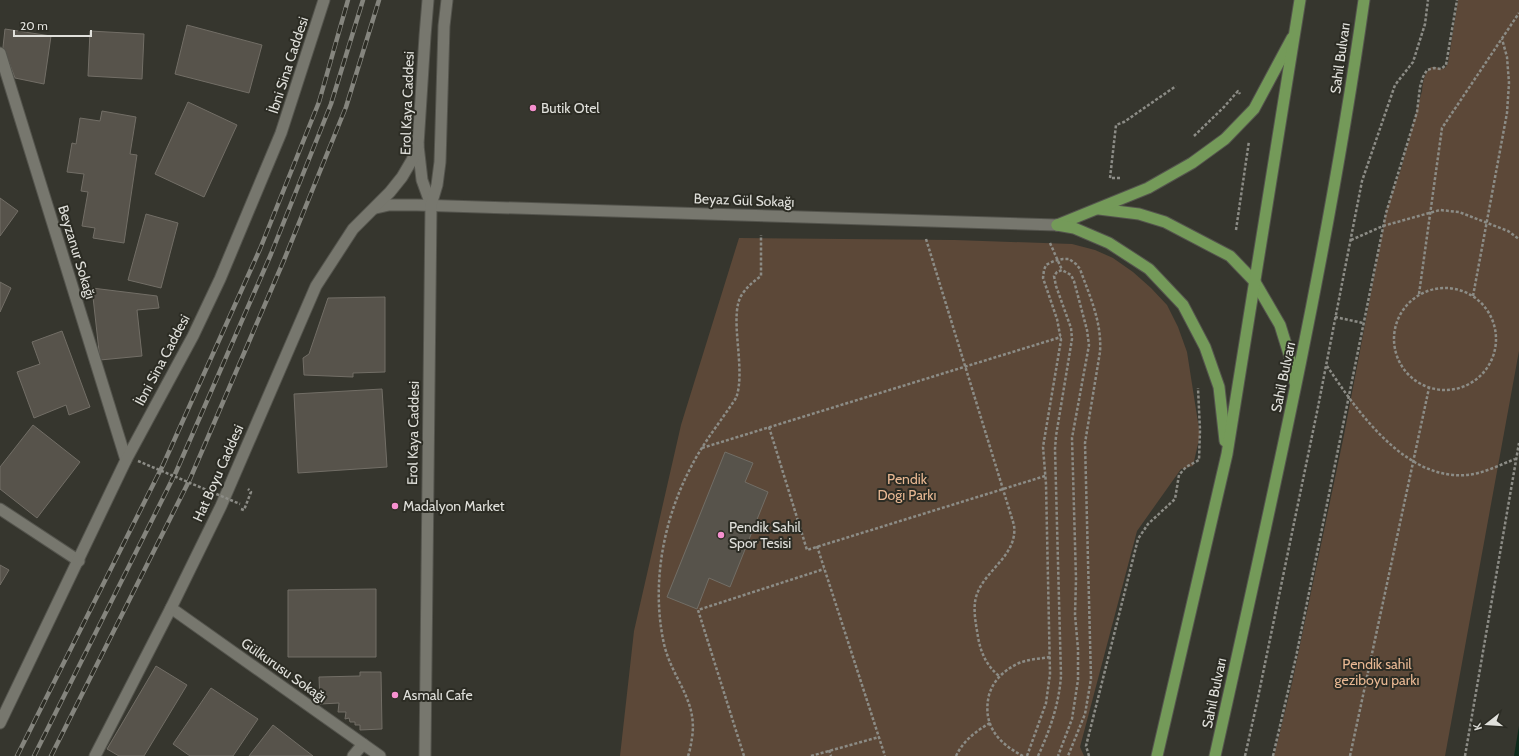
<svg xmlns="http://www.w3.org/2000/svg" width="1519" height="756" font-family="Cabin,sans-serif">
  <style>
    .green { fill: #5c4838 }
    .water { fill: #0e2b1c }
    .building { fill: #57534b; stroke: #726e66 }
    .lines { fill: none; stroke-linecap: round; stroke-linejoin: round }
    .service-casing { stroke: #54544d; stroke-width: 13 }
    .minor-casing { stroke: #54544d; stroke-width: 13 }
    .tertiary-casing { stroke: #54544d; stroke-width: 13 }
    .trunk-casing { stroke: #54544d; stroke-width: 13 }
    .path { stroke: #8c8c86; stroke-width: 2.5; stroke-dasharray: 3 2; stroke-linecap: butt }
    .service { stroke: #77776e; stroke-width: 11 }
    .minor { stroke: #77776e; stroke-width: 11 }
    .tertiary { stroke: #77776e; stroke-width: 11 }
    .trunk { stroke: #749a59; stroke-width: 11 }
    .rail-casing { stroke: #85857e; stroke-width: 4.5 }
    .rail { stroke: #2c2c24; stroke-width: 3; stroke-dasharray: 9; stroke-linecap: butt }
    .path-bridge { stroke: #8c8c86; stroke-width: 2.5; stroke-dasharray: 3 2; stroke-linecap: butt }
    .poi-dot { fill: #f690cf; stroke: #2c2c24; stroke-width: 1.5 }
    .labels { text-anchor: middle; stroke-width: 4; stroke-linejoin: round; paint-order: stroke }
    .street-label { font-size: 14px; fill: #e0e0db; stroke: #2c2c24 }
    .poi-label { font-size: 14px; fill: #e0e0db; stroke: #2c2c24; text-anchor: start }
    .park-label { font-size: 14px; fill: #e8b893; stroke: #2c2c24 }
  </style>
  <rect width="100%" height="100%" fill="#36362e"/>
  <g class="green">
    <path d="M1458 0H1519V351L1445 756H1274L1292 683 1344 435 1387 208 1401 169 1422 91C1423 81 1424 74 1431 67H1436L1441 69 1445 68 1448 63Z"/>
    <polygon points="739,238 955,240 1072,244 1095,250 1113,258 1133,272 1151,288 1167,305 1178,327 1187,352 1200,435 1193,466 1181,469 1137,531 1080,747 1084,756 620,756 634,631 681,425"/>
  </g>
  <polygon class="water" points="1519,726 1519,756 1514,756"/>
  <g class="building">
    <polygon points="187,25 262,45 249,93 175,74"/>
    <polygon points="5,29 51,36 44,84 15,78 3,47"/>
    <polygon points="90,31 144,34 142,79 88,76"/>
    <polygon points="188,102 237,125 204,197 155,174"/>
    <polygon points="102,111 136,117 130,154 137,155 124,243 93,238 95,228 82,226 88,192 81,191 84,174 67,172 72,143 76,144 80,118 100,121"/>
    <polygon points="0,198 18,211 0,236"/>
    <polygon points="146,214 178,223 161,288 128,280"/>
    <polygon points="0,282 11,288 0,312"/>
    <polygon points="92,288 157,296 159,308 137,310 142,356 100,360"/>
    <polygon points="385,297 385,372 353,373 353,377 304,375 303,358 309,354 328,298"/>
    <polygon points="62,331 90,407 69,415 66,405 34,418 17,372 40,364 32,342"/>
    <polygon points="382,389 387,467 298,473 294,394"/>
    <polygon points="33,425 80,462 37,518 0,489 0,467"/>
    <polygon points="725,452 753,463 745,482 768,492 730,587 709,578 697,609 667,597"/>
    <polygon points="0,565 9,570 0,585"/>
    <polygon points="376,589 376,657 288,657 288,590"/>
    <polygon points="156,666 187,685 144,756 119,756 107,749"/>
    <polygon points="360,672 381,672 382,729 360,730 360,725 355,725 355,722 350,722 349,718 345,719 346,712 338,712 339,703 320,704 319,677 360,676"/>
    <polygon points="211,688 258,719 233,756 190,756 173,744"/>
    <polygon points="273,725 313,756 249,756"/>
  </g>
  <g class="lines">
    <g class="service-casing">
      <polyline id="service" points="353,756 363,744"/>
    </g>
    <g class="minor-casing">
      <g id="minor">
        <polyline points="0,53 126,460"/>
        <polyline points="0,509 79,561"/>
        <polyline points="171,608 380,756"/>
      </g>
    </g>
    <g class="tertiary-casing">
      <g id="tertiary">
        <polyline points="428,0 425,36 418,145 422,180 431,205"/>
        <polyline points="376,208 389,205 417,205 1057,225"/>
        <polyline points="0,723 126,460 193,336 220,279 281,133 324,0"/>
        <polyline points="95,756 171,608 221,506 316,286 353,229 390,192 402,177 412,160 418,145"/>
        <polyline points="425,756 431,205 437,185 440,162 444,26 447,0"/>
      </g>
    </g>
    <g class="trunk-casing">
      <g id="trunk">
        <polyline points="1099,209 1139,214 1165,222 1230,256 1255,282 1280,325 1289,354 1295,383"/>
        <polyline points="1057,225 1148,188 1192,163 1225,139 1254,109 1292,38"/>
        <polyline points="1057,225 1074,228 1109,243 1149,269 1183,305 1205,347 1219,387 1225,441"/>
        <polyline points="1157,756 1227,454 1300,0"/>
        <path d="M1215 756C1271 505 1328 255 1364 0"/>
      </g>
    </g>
    <g class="path">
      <polyline points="1194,136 1224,107 1238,91 1240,94"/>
      <polyline points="1120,178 1110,178 1116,125 1124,122 1176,86"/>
      <polyline points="1236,230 1249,141"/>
      <path d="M926 239 1014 525C1018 555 986 569 977 594 972 607 976 624 978 637 981 653 986 665 999 676"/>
      <polyline points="1351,240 1383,226 1440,210 1459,212 1508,231 1519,239"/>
      <polyline points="1050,243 1062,270"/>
      <circle cx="1445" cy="339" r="51"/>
      <polyline points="1419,294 1442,128 1519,13"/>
      <polyline points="1473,296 1507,113 1509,83 1507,57 1502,39"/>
      <polyline points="1335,317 1363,323"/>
      <path d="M1327 366C1357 411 1405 480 1466 475 1482 474 1500 465 1515 459"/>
      <polyline points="769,427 807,550 1045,476"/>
      <polyline points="702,448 1061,337"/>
      <polyline points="241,509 244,510 251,492 248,489"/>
      <polyline points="817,546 885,756"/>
      <polyline points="829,750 831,756"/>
      <path d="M688 756C690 751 691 744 692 738 698 700 672 679 664 644 651 585 663 520 691 467 703 443 721 421 736 398 747 369 727 313 743 293 748 286 754 281 761 276V235"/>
      <polyline points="744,756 698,610 824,569"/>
      <polyline points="811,756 879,737"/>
      <path d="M956 756C963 741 976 731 990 723"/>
      <path d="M1023 756C998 743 982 725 989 695 993 681 1003 671 1017 664 1027 659 1039 659 1050 657"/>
      <path d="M1027 756 1046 703 1050 674 1046 484 1043 447 1061 340 1057 319 1043 278 1044 270 1046 265 1054 261 1063 259H1069L1076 264 1080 269C1090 297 1102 322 1100 352L1085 443 1091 679 1085 714 1068 756"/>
      <path d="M1038 756C1050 730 1059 704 1061 676L1055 449 1056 436 1072 339 1071 328 1056 286 1054 276 1057 272 1062 270 1071 275 1074 281 1087 330 1089 345 1072 438 1076 579 1075 615 1078 649V680L1072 719 1058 756"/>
      <polyline points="1089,756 1086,746 1138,539 1148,524 1175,499 1179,475 1186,467 1199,460 1200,430 1198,388"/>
      <polyline points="1245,756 1256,707 1318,407 1362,181 1395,85 1413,62 1425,24 1428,0"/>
      <polyline points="1273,756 1296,657 1386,213 1417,112 1420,87 1423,77 1427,70 1434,68 1441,69 1446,65 1457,0"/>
      <polyline points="1350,756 1429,388"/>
      <polyline points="1465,756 1519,443"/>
    </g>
    <use href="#service" class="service"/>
    <use href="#minor" class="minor"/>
    <use href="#tertiary" class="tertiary"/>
    <use href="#trunk" class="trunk"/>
    <g class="rail-casing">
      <g id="rail">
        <polyline points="17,756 163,465 260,249 319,102 348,0"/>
        <polyline points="34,756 176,472 271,254 331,104 363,0"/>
        <polyline points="51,756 190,479 284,260 346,107 379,0"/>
      </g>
    </g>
    <use href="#rail" class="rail"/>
    <polyline class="path-bridge" points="138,461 240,504"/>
  </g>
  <g class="poi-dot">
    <circle cx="533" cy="108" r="4"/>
    <circle cx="395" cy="506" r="4"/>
    <circle cx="721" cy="535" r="4"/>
    <circle cx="395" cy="695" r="4"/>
  </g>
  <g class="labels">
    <g class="street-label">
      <text transform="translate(1340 58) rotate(-82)" y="5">Sahil Bulvarı</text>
      <text transform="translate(288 65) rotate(-72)" y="5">İbni Sina Caddesi</text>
      <text transform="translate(407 103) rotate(-88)" y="5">Erol Kaya Caddesi</text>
      <text transform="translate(744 200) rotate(2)" y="5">Beyaz Gül Sokağı</text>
      <text transform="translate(77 252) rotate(73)" y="5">Beyzanur Sokağı</text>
      <text transform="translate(162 360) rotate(-62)" y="5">İbni Sina Caddesi</text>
      <text transform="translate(1283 377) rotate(-78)" y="5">Sahil Bulvarı</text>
      <text transform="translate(413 433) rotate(-89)" y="5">Erol Kaya Caddesi</text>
      <text transform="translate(218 473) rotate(-66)" y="5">Hat Boyu Caddesi</text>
      <text transform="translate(284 670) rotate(35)" y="5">Gülkurusu Sokağı</text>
      <text transform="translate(1214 693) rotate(-78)" y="5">Sahil Bulvarı</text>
    </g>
    <g class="poi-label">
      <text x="541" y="113">Butik Otel</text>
      <text x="403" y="511">Madalyon Market</text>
      <text x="729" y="532">Pendik Sahil<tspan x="729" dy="16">Spor Tesisi</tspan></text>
      <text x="403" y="700">Asmalı Cafe</text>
    </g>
    <g class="park-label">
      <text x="907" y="484">Pendik<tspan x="907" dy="16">Doğı Parkı</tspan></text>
      <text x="1377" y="669">Pendik sahil<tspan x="1377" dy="16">geziboyu parkı</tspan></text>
    </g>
  </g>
  <g transform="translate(1487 724) rotate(253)" stroke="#2c2c24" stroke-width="3" paint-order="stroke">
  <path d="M0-3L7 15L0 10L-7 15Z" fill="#e0e0db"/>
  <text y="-6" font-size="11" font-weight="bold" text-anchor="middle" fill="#e0e0db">K</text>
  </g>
  <path d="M14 30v6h77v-6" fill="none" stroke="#e0e0db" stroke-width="2"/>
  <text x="20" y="30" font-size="12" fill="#e0e0db" stroke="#2c2c24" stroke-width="3" paint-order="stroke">20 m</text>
</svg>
